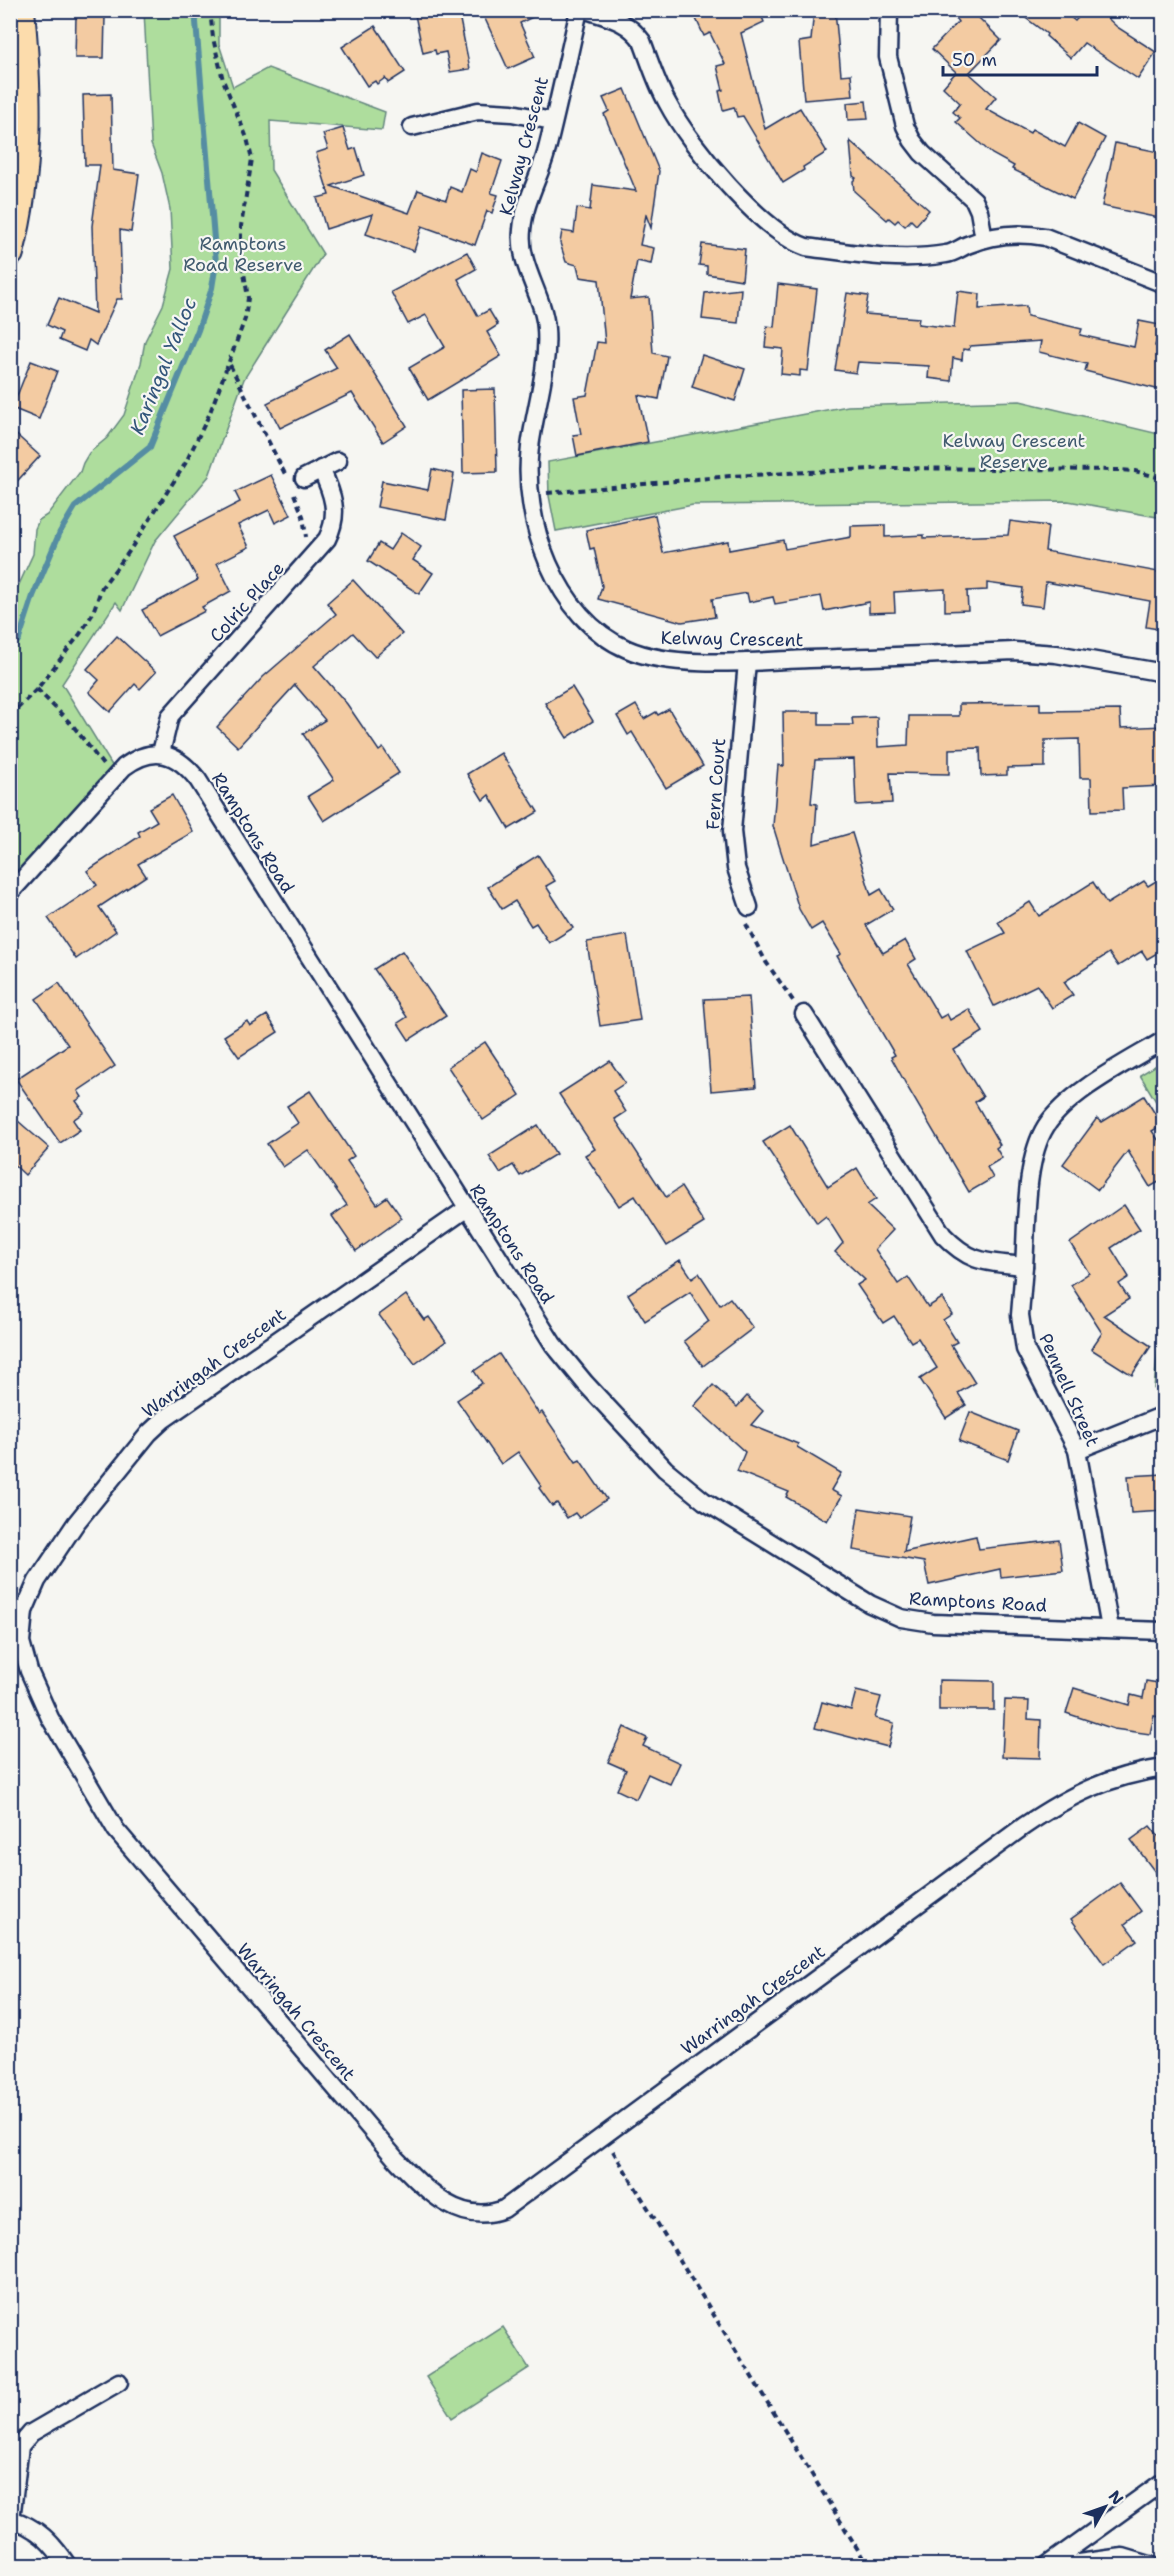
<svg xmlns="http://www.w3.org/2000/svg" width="1174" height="2576" font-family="'Shantell Sans',sans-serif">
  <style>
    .green { fill: #aedd9d; stroke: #64867e; stroke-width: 1.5 }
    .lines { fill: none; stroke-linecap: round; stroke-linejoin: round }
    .stream { stroke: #558da3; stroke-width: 6 }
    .building { fill: #f3cba2; stroke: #1b2f5e; stroke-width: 1.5 }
    .minor-casing { stroke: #1b2f5e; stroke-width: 21 }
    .primary-casing { stroke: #1b2f5e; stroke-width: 30 }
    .path { stroke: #1b2f5e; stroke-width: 4; stroke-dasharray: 6 4.5; stroke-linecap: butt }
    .minor { stroke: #f6f6f2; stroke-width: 16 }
    .primary { stroke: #fcdcac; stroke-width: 26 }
    .labels { text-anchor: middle; stroke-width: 4.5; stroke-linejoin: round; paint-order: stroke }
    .street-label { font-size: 18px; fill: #1b2f5e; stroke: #f6f6f2 }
    .park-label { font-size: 18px; fill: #405a6e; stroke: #f6f6f2 }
    .water-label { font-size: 20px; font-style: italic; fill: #33567b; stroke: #f6f6f2 }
  </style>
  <rect width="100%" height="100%" fill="#f6f6f2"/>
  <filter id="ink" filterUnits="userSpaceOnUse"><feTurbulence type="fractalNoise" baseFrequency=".0167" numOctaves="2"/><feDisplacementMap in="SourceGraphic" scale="12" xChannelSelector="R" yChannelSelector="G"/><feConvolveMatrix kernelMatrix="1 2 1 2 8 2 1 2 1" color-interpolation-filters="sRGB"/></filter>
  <g filter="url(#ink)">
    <g class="green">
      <polygon points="144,11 219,11 219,44 233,87 268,68 385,112 382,130 270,121 271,170 323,254 244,379 209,476 155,541 122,610 116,602 62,684 113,767 11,881 11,602 33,554 35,529 39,520 47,515 80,472 83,463 89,453 107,438 124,415 141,363 145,341 163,305 173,269 170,209 162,173 151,144"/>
      <polygon points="1020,401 1163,435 1163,518 1068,501 693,505 556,531 549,496 548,462 848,406"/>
      <polygon points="1163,1061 1163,1113 1140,1075"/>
      <polygon points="1163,1292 1163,1381 1154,1388"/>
      <polygon points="503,2327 529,2368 452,2418 426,2377"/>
    </g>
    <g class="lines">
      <polyline class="stream" points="10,651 19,639 33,596 60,532 75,507 150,447 198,330 212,288 216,263 195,10"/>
    </g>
    <g class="building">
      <polygon points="414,10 458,10 470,69 450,72 446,52 436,54 435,50 423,53"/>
      <polygon points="481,10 547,10 520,23 535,57 508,69"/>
      <polygon points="692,10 759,10 764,22 741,33 765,129 800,108 827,152 803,167 804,170 783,183 743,116 737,117 734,107 723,110 719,91 723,90 717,66 725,64 710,33 704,36"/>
      <polygon points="814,10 835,10 841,75 851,74 853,96 804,100 799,42 811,40"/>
      <polygon points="950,10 971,10 1001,40 969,73 996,97 986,109 1030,133 1032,129 1065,147 1078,123 1105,138 1073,199 1012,169 1014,166 992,154 956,122 960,118 953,112 960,103 943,87 956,72 932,49 958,22"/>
      <polygon points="1015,10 1062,10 1075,21 1085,10 1099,10 1117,27 1156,52 1138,79 1084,43 1071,58 1046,36 1047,34"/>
      <polygon points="76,16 105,16 104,58 75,58"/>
      <polygon points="375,26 405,72 388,83 385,78 377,84 375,81 367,86 342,47"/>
      <polygon points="625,89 659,171 651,228 646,215 640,245 654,248 651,264 637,261 630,299 649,297 653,353 667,356 659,399 638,395 648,442 577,456 573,435 581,434 574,397 587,395 597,342 605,343 599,280 580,277 577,265 566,262 560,243 562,231 574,233 577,208 590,210 593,185 636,191 604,114 609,111 603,98"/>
      <polygon points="111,94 113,170 139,174 131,232 120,230 122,299 117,299 96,345 89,340 85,351 59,340 62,332 47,325 59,298 95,313 92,226 100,165 85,165 83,95"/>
      <polygon points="866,101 868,119 848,120 847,103"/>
      <polygon points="343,128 350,150 356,148 364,175 331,186 409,213 418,190 446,200 450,187 462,192 470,169 476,172 482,153 502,161 491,193 498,195 492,213 487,211 475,245 422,226 414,251 366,234 373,214 326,229 317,198 329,195 316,153 328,149 323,134"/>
      <polygon points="850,141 929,210 916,225 911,220 905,226 898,220 895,223 889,218 887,220 854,191 853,181 856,178 853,176"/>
      <polygon points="1115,143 1164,153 1164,219 1102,206"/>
      <polygon points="702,244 745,249 742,280 707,274 707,266 699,265"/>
      <polygon points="467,252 476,269 458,279 478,316 489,310 498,325 487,332 501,356 428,400 409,368 445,347 426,315 408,324 391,292"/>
      <polygon points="778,284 817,289 808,371 800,370 800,376 781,374 783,349 765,347 767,326 774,327"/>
      <polygon points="741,289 738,323 702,319 705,293"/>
      <polygon points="958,291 980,294 979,309 1026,306 1027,316 1082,329 1080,335 1134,347 1139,321 1160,325 1155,346 1164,348 1164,391 1085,371 1087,364 1039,352 1041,341 970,346 969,350 963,349 962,360 953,358 951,381 928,378 929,366 858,362 856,373 835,370 847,293 868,296 865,314 919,318 918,324 954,328"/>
      <polygon points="350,334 407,426 383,442 352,393 280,428 267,403 337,368 325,350"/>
      <polygon points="702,355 745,369 735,401 692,387"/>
      <polygon points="31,361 57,371 39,419 12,408"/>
      <polygon points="495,389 497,472 463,473 461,390"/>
      <polygon points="10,429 40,456 10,489"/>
      <polygon points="432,469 454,474 446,520 377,507 382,481 428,490"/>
      <polygon points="271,475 291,515 275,523 269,510 238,525 249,547 217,563 231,591 202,607 205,611 157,636 142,610 198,580 174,536 240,502 235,492"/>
      <polygon points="655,515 663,553 728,541 729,550 783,540 785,549 851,537 851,526 885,525 885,537 924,535 924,538 1008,535 1010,521 1048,526 1045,551 1164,573 1164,630 1146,627 1150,601 1046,582 1043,607 1021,604 1023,588 987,583 987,590 967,591 968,610 945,611 945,589 894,592 895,612 869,613 869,602 824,611 821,596 775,604 773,597 749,602 747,593 712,599 715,617 682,622 598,599 602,586 594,548 590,549 586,530"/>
      <polygon points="401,533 421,547 413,560 433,573 419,594 368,561 379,543 390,550"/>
      <polygon points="353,580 402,634 375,657 353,633 314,666 347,704 379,751 383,748 399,773 324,821 308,796 334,780 303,734 325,720 295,685 238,747 217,727 263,677 336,614 327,603"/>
      <polygon points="117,636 156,672 140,689 135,684 110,712 89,692 99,680 87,669"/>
      <polygon points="572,687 593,721 567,738 545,703"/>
      <polygon points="1040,703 1040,711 1120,710 1121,728 1164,726 1164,748 1161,748 1162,786 1122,788 1123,810 1092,811 1091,778 1080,778 1079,739 1045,740 1045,767 1007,768 1007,775 981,776 980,748 949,749 949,774 890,773 892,803 856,805 854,759 815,760 811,803 817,804 814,844 852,833 871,895 881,889 893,909 866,925 883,953 905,940 916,959 908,964 940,1018 947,1014 950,1020 969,1009 983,1032 954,1050 983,1097 975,1102 1000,1145 996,1148 1002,1158 987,1167 993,1178 969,1192 908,1088 891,1057 895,1055 837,956 841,954 822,923 811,930 799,909 773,826 778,765 784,766 783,712 819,712 819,725 853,725 852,718 877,717 878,747 908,745 909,716 959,716 959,704"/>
      <polygon points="636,705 644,719 656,712 658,715 669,709 703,766 666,788 632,732 628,735 617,716"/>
      <polygon points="501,753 538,812 509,829 489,795 483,800 467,774"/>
      <polygon points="172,795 193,832 138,864 146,876 99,907 116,931 76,959 48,918 97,885 87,871 140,836 138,832 157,821 149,808"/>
      <polygon points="538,855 555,881 546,886 573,928 549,943 536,923 531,926 515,901 502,909 488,887"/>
      <polygon points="1164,876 1164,949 1147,959 1142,951 1118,966 1109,953 1064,982 1073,995 1052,1008 1037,985 994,1006 967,951 1005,933 998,922 1030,902 1039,916 1093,882 1107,904 1144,881 1148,886"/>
      <polygon points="627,935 640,1020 600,1026 587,942"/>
      <polygon points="402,951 446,1016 409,1040 398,1023 407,1017 374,969"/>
      <polygon points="59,983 115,1066 78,1091 82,1097 76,1101 84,1112 73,1120 80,1130 60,1143 16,1079 68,1045 36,999"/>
      <polygon points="749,997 756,1087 711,1091 704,999"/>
      <polygon points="267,1015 278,1032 239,1057 224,1036 247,1021 250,1026"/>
      <polygon points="485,1042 520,1095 483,1120 448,1067"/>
      <polygon points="610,1061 625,1083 613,1091 626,1112 615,1119 666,1197 681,1187 704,1223 667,1246 635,1196 619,1206 585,1155 595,1149 559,1094"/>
      <polygon points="310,1091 354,1156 347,1161 377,1204 387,1197 402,1218 356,1251 332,1216 347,1205 308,1150 283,1167 267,1144 298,1123 287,1106"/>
      <polygon points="1144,1096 1162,1125 1152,1131 1164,1148 1164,1179 1150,1187 1128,1151 1098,1190 1063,1164 1097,1118 1102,1122"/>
      <polygon points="10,1114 49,1148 25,1175 10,1161"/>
      <polygon points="538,1125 556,1154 520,1176 513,1165 500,1173 489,1156"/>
      <polygon points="790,1125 828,1187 857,1168 876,1199 867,1205 893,1230 875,1249 898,1284 908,1277 928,1307 942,1298 952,1314 943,1320 957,1342 951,1345 975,1383 958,1393 966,1405 946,1418 920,1379 937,1368 918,1338 911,1342 894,1316 883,1323 857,1285 865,1280 835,1252 843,1243 826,1216 817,1223 763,1142"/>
      <polygon points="1124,1205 1140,1229 1111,1248 1129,1277 1119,1284 1129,1299 1104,1315 1151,1346 1132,1375 1091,1349 1102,1333 1071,1285 1089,1273 1070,1243"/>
      <polygon points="680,1260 692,1278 699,1273 720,1305 730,1298 753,1328 703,1366 684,1341 709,1321 690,1292 645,1321 628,1294"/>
      <polygon points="406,1295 424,1320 429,1317 446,1341 415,1364 379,1315"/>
      <polygon points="499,1354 539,1414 542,1412 576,1462 580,1460 607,1499 579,1518 575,1513 567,1518 557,1503 552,1506 539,1488 541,1486 518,1452 501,1464 457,1400 482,1383 474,1371"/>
      <polygon points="713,1385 737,1407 747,1396 763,1411 751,1425 798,1444 797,1447 841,1473 831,1490 842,1496 827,1521 786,1497 789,1492 737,1471 745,1452 694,1406"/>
      <polygon points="970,1412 1018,1431 1008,1460 959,1441"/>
      <polygon points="1164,1474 1164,1511 1131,1513 1128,1476"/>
      <polygon points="859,1508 910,1516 904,1552 976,1536 979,1549 1059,1540 1063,1570 1001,1577 1000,1569 929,1585 924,1562 853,1550"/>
      <polygon points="939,1680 994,1681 994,1710 939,1710"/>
      <polygon points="1146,1681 1164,1684 1164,1718 1154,1716 1150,1734 1114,1729 1066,1713 1074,1688 1129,1705 1131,1695 1143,1698"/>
      <polygon points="856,1691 881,1697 875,1718 894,1723 888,1747 815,1728 822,1702 851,1710"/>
      <polygon points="1005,1700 1029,1701 1028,1719 1041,1720 1040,1758 1002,1757"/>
      <polygon points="624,1727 647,1738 643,1746 680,1763 670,1784 648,1774 636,1799 617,1790 626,1770 608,1762"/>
      <polygon points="1150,1826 1164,1843 1164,1884 1131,1840"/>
      <polygon points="1120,1883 1141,1911 1125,1924 1137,1940 1104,1964 1071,1919"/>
    </g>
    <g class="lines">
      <g class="minor-casing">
        <g id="minor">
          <path d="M579 10C568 58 558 106 546 153 539 178 524 203 522 230 518 266 544 295 546 329 549 368 535 408 530 447 521 519 556 619 627 649 674 670 757 661 809 659 877 657 946 654 1014 651L1056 654 1164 673"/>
          <path d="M586 10C608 17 628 21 642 41 650 62 657 85 668 104 690 146 762 232 806 247 851 253 900 262 946 254 954 253 960 248 967 245 991 235 1019 232 1045 237L1164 284"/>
          <polyline points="889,10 888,57 905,126 912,140 922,153 974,200 979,211 984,239"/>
          <polyline points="412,127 478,111 512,113 552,121"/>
          <polyline points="304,478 338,461"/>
          <polyline points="747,662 732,831 736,868 749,907"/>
          <path d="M161 753 170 716 327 539C340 513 333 494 321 469"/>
          <path d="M10 893 124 767C154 745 176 752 198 780L553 1344 585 1383 665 1469 704 1501 870 1604 901 1618 933 1623 1164 1631"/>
          <path d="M804 1014 943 1235C971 1264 986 1262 1024 1266L1020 1315 1025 1349 1077 1450 1110 1628"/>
          <path d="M466 1209 163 1420 149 1433 76 1523 37 1581 24 1611 21 1642 29 1671 50 1718 116 1830 395 2158C424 2188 459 2227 504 2209L1024 1826C1070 1795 1108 1776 1164 1768"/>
          <path d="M1024 1266C1027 1225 1024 1161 1046 1126 1069 1091 1128 1062 1164 1040"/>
          <polyline points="1077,1450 1164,1415"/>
          <path d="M10 2519C38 2527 52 2543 68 2566"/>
          <polyline points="11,2519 20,2446 31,2433 119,2382"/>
          <polyline points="1046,2566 1164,2481"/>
          <polyline points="1056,2566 1123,2557 1153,2566"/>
        </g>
      </g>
      <g class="primary-casing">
        <path id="primary" d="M10 253C31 170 29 95 21 10"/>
      </g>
      <g class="path">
        <polyline points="230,365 286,476"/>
        <polyline points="547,493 730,476 890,468 1119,470 1135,471 1164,479"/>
        <polyline points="294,494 303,516 306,537"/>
        <polyline points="37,689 74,727 103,765"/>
        <polyline points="10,716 37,689 80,634 92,615 102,587 128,553 185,464 209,415 245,319 248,298 241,254 241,226 252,159 247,138 223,80 213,38 210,10"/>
        <polyline points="746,924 766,962 794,1002"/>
        <polyline points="1162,1383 1164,1383"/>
        <polyline points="613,2151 868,2566"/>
      </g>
      <use href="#minor" class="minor"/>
      <use href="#primary" class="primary"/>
    </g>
  </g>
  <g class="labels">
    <g class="street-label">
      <text transform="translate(524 146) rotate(-75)" y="6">Kelway Crescent</text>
      <text transform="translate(247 602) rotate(-48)" y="6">Colric Place</text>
      <text transform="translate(732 639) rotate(1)" y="6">Kelway Crescent</text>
      <text transform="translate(716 784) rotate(-86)" y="6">Fern Court</text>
      <text transform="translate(253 833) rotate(58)" y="6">Ramptons Road</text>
      <text transform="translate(512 1244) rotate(57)" y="6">Ramptons Road</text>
      <text transform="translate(214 1363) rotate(-36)" y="6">Warringah Crescent</text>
      <text transform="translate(1069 1390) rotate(66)" y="6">Pennell Street</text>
      <text transform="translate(978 1602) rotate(3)" y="6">Ramptons Road</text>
      <text transform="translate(753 2000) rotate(-36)" y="6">Warringah Crescent</text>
      <text transform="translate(296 2012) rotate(50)" y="6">Warringah Crescent</text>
    </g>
    <g class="park-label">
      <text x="243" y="250">Ramptons<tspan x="243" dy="21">Road Reserve</tspan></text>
      <text x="1014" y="447">Kelway Crescent<tspan x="1014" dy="21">Reserve</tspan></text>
    </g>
    <g class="water-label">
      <text transform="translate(163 366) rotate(-68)" y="7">Karingal Yalloc</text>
    </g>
  </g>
  <rect width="1174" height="2576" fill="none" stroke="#f6f6f2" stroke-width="36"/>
  <rect x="18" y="18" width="1138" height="2540" fill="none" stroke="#1b2f5e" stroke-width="2" filter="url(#ink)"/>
  <g transform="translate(1105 2507) rotate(50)" stroke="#f6f6f2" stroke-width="4.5" paint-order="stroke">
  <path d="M0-4.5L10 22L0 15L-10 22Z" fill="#1b2f5e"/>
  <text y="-9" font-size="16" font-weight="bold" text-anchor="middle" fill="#1b2f5e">N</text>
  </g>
  <path d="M943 66v9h154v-9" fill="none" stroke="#1b2f5e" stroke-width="3"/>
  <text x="952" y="66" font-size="18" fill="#1b2f5e" stroke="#f6f6f2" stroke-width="4.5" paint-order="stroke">50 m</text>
</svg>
